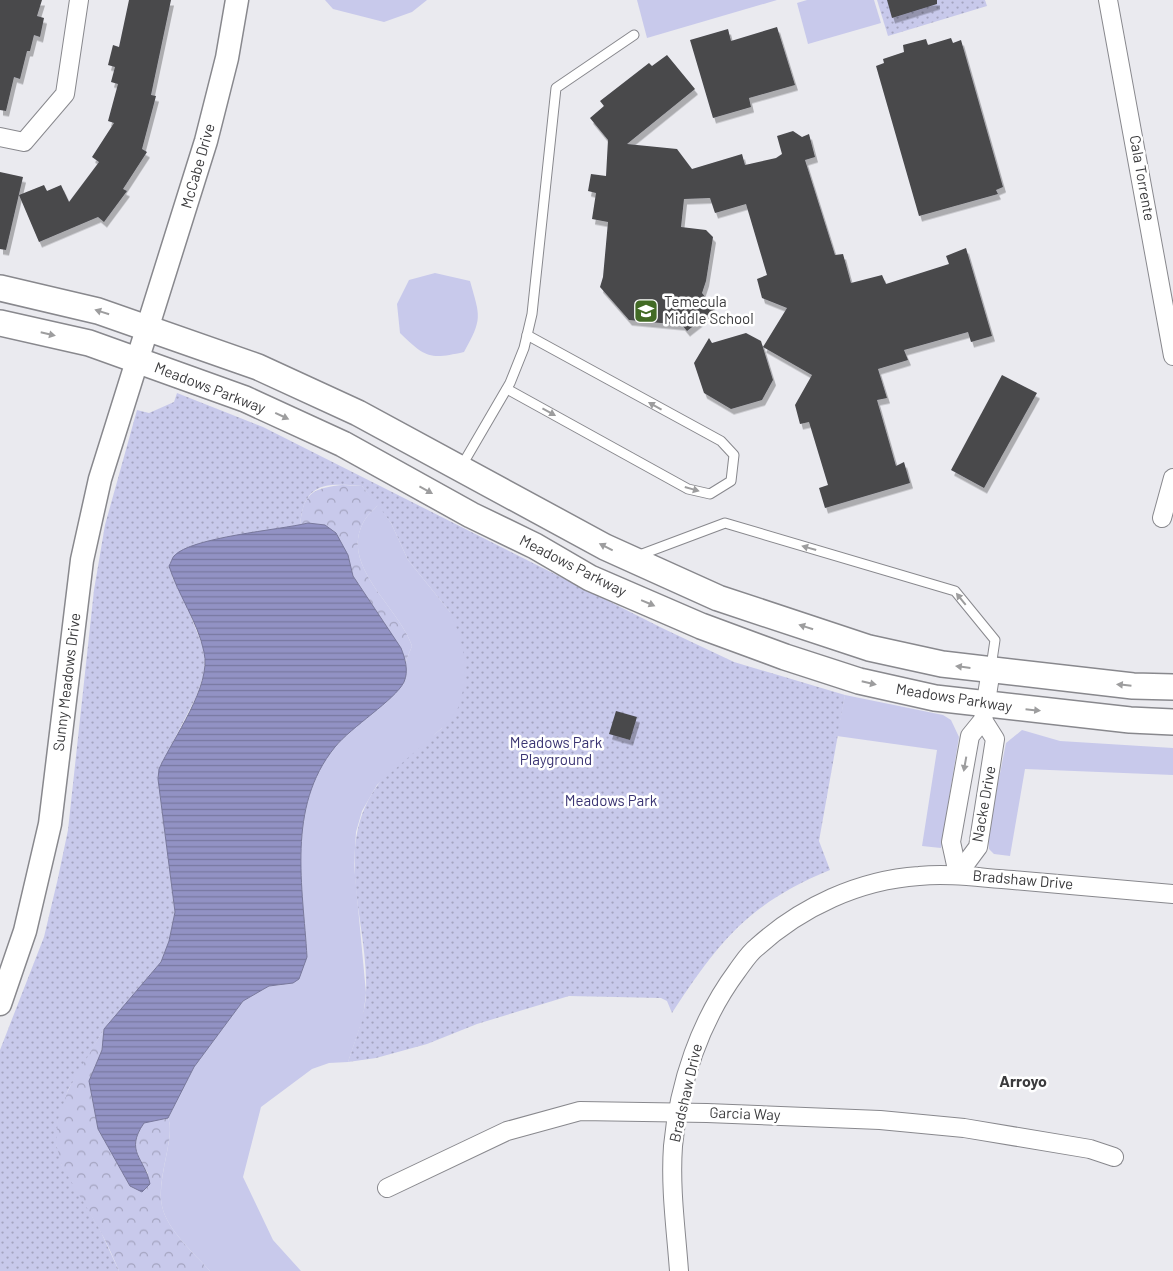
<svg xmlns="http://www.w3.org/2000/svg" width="1173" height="1271" font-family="Barlow,sans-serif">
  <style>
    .forest { fill: url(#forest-crowns) }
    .park { fill: url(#park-dots) }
    .garden { fill: #c8c9eb }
    .water { fill: url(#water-rules); stroke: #78789c }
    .building { fill: #48484c; filter: url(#shadow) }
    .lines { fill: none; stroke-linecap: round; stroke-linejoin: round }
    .service-casing { stroke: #88888d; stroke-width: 11 }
    .minor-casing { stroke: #88888d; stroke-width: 20 }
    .tertiary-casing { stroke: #88888d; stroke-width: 25 }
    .secondary-casing { stroke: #88888d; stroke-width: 28 }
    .service { stroke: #fff; stroke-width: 9 }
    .minor { stroke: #fff; stroke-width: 18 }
    .tertiary { stroke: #fff; stroke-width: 22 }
    .secondary { stroke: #fff; stroke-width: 25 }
    .oneway { fill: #9d9d9e }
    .labels { text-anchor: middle; stroke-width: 5; stroke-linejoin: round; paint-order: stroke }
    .street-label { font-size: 15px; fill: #3b3b3d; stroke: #fff }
    .poi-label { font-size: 15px; fill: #3b3b3d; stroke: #fff; text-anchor: start }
    .park-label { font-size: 15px; fill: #3a3472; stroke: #fff }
    .neighbourhood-label { font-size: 16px; font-weight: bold; fill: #3b3b3d; stroke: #fff }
  </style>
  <defs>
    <pattern id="forest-crowns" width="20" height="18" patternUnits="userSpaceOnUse" patternTransform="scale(1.25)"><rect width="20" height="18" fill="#c8c9eb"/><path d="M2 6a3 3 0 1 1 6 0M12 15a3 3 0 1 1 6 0" fill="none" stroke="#a4a4c0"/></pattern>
    <pattern id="park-dots" width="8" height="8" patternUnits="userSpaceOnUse" patternTransform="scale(1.25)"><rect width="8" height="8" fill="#c8c9eb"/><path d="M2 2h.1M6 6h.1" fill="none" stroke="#a4a4c0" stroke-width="1.8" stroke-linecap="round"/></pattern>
    <pattern id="water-rules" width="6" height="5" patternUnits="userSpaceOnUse" patternTransform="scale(1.25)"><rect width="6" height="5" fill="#9292c4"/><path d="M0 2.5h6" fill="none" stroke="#7878a0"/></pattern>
    <filter id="shadow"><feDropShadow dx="3" dy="5.5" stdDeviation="0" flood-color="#0004"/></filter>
  </defs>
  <rect width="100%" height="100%" fill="#eaeaef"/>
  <g class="forest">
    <path d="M342 485 362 486 378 505C373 511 366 516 363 523 340 567 399 607 412 646L406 661 391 633 353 576 348 555 308 523 300 525C303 494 312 488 342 485Z"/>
    <path d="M104 1029 102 1050 89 1081 98 1129 130 1186 148 1173C134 1154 131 1142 144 1122L168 1118C176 1135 156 1179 162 1206 167 1230 194 1253 210 1271H119C113 1257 107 1243 99 1229 85 1203 59 1174 56 1144 52 1105 85 1061 104 1029Z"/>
  </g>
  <g class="park">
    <polygon points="877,0 985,0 987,6 888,36"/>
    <path d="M177 393 263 427 662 628 734 662 845 695 819 841 830 870C749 903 718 942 672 1013L667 1001 661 998 569 996 477 1024 427 1044 376 1058 348 1062C355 1039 365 1018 366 993 369 923 332 849 377 786 393 763 421 746 442 728L450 612 408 560 391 523 362 486C325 483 304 482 300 525 259 536 211 532 175 555L172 577 183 597 205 652 204 674 196 697 159 769 158 779 175 912 169 941 161 962 104 1029 68 1090 58 1120 56 1144 62 1166 100 1230 119 1271H0V1050L44 937 58 878 68 830 94 590 105 525 137 410 149 413 174 402Z"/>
  </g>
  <g class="garden">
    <polygon points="325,0 427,0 412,12 384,22 333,9"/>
    <polygon points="637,0 777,0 647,38"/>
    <polygon points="807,0 874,0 881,23 808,44 797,3"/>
    <path d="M435 273 470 281C480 317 483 318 464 352 429 360 425 357 400 333L397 304 409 280Z"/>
    <path d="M378 505 391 523 408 560 450 612 459 634 465 660 464 687 457 711 442 728 377 785 362 811 356 832 354 864 366 993 363 1018 348 1062 329 1063 312 1069 261 1107 243 1177 273 1240 301 1271H210C194 1253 167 1230 162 1206 156 1179 176 1135 168 1118L194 1067 243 1001 269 986 282 985 307 957C303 887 286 805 335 747 355 722 381 702 405 681L406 661 412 646C399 607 340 567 363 523 366 516 373 511 378 505Z"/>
    <polygon points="845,695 943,715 951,720 959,737 941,848 922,846 937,750 837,736"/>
    <polygon points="1022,730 1060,741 1173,748 1173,775 1025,769 1010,856 994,854 989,849 988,834 1006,743"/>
  </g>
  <path class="water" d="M308 523 325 525 336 533 348 555 353 576 401 648C405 658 409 671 404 682 395 700 351 727 335 747 286 807 303 887 307 957L299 979 293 983 269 986 243 1001 194 1067 168 1118 144 1123C124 1152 145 1158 150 1184L142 1192 130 1186 98 1129 89 1081 102 1050 104 1029 161 962 169 941 175 912 158 779 159 769C173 738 212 686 204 652 198 622 178 595 169 566 171 563 172 558 174 556 191 537 280 530 308 523Z"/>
  <g class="building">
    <polygon points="0,0 42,0 37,16 44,18 40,37 34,35 30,51 27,51 20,79 14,77 6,111 0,110"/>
    <polygon points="129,0 171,0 151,95 156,96 142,149 147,152 123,189 127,191 104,222 98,217 39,242 19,195 44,185 47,191 61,185 69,202 99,162 92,157 114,123 108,121 118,84 111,82 115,67 108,65 113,45 119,47"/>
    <polygon points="887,0 937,0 937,4 892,18"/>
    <polygon points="777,27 795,85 749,98 751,107 713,118 690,40 728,29 731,41"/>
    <polygon points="951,38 953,43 961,40 1003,187 996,190 998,194 919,216 876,66 884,63 883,59 904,52 903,45 926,39 928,45"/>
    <polygon points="667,55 695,89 627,144 677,149 692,169 742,154 745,165 776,158 782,154 777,136 793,131 802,137 809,134 815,157 805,160 835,255 843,254 851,283 882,275 886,284 949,264 946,256 966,248 992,336 971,342 968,332 904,350 908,360 878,369 887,398 877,400 896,466 904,462 910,483 825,508 819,488 828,485 809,422 800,424 795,405 812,375 763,347 787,308 762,298 757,279 767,275 746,204 715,213 710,198 684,199 681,227 706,230 713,237 706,281 702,293 715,309 687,331 682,325 629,320 600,287 603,277 608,222 592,219 596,193 588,191 591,174 606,176 608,140 590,118 604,106 600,101 649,63 652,66"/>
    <polygon points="0,172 23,177 6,250 0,249"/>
    <polygon points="746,333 761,341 773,380 762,400 731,409 704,393 694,363 709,338 712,343"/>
    <polygon points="1002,375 1037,393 984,488 951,470"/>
    <polygon points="616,711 637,717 630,740 609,734"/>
  </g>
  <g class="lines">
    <g class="service-casing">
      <g id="service">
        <polyline points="507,389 688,489 710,494 731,481 734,455 721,441 527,335"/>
        <polyline points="461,467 510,383 524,348 532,314 556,88 634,35"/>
        <polyline points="637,556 725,523 955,591 995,640 991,667"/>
      </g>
    </g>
    <g class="minor-casing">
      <g id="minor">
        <polyline points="1108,0 1173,356"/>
        <polyline points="0,137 24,142 65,94 79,0"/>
        <polyline points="1162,518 1173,478"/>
        <polyline points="958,874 951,842 970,736 983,720 991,670"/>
        <polyline points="958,874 978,847 995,739 983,720"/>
        <polyline points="387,1188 507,1131 580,1111 707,1113 880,1120 964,1128 1090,1149 1114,1157"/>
        <path d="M679 1271C676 1229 670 1188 673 1146 679 1083 700 1021 737 971 743 963 749 953 757 947 801 907 859 880 919 876 951 873 981 878 1013 880 1066 885 1120 889 1173 894"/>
      </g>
    </g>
    <g class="tertiary-casing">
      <polyline id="tertiary" points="0,1004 25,931 50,824 82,560 100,479 206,141 227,58 237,0"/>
    </g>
    <g class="secondary-casing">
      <g id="secondary">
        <polyline points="0,288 98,311 258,367 358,413 605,547 718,598 869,648 942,664 1133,686 1173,687"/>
        <polyline points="0,323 89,343 245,399 343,444 471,515 535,546 590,578 701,626 785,657 859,681 935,698 1130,720 1173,722"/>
      </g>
    </g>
    <use href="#service" class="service"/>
    <use href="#minor" class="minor"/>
    <use href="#tertiary" class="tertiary"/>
    <use href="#secondary" class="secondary"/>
  </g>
  <defs><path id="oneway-solid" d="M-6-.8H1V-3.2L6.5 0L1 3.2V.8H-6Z" transform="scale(1.25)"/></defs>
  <g class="oneway">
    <use href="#oneway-solid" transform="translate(102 312) rotate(-162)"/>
    <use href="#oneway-solid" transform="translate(48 334) rotate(13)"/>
    <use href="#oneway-solid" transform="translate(655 406) rotate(-151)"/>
    <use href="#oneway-solid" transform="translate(549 412) rotate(29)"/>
    <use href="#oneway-solid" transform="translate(282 416) rotate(25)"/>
    <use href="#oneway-solid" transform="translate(692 489) rotate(16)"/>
    <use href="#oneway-solid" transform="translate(426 490) rotate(29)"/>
    <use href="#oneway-solid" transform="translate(606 547) rotate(-153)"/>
    <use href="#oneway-solid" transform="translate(809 548) rotate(-164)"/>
    <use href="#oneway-solid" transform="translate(961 599) rotate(-129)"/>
    <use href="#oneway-solid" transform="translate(648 603) rotate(23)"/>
    <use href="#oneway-solid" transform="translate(806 627) rotate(-162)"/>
    <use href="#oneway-solid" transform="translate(963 667) rotate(-173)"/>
    <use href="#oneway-solid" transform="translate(869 683) rotate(13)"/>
    <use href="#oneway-solid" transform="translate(1124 685) rotate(-174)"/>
    <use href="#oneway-solid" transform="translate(1033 710) rotate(6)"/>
    <use href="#oneway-solid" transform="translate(965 764) rotate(100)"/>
  </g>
  <defs>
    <g id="school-square" transform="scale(1.25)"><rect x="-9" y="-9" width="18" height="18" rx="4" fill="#426a25" stroke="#fff"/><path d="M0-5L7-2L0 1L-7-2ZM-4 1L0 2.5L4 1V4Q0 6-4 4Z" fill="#fff"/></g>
  </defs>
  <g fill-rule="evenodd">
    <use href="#school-square" x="646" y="311"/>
  </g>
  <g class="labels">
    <g class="street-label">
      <text transform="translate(198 166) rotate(-74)" y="5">McCabe Drive</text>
      <text transform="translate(1142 178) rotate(80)" y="5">Cala Torrente</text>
      <text transform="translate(210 388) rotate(21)" y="5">Meadows Parkway</text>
      <text transform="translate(573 566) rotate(27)" y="5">Meadows Parkway</text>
      <text transform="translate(67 682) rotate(-83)" y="5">Sunny Meadows Drive</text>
      <text transform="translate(954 698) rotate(9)" y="5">Meadows Parkway</text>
      <text transform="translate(984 804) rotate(-80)" y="5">Nacke Drive</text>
      <text transform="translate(1023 880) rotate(5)" y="5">Bradshaw Drive</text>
      <text transform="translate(686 1093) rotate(-77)" y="5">Bradshaw Drive</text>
      <text transform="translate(745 1114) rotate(2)" y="5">Garcia Way</text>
    </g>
    <g class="poi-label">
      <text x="664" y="307">Temecula<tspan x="664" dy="17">Middle School</tspan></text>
    </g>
    <g class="park-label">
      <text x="556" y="748">Meadows Park<tspan x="556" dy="17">Playground</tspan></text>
      <text x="611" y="806">Meadows Park</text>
    </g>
    <g class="neighbourhood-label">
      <text x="1023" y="1087">Arroyo</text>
    </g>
  </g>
</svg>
